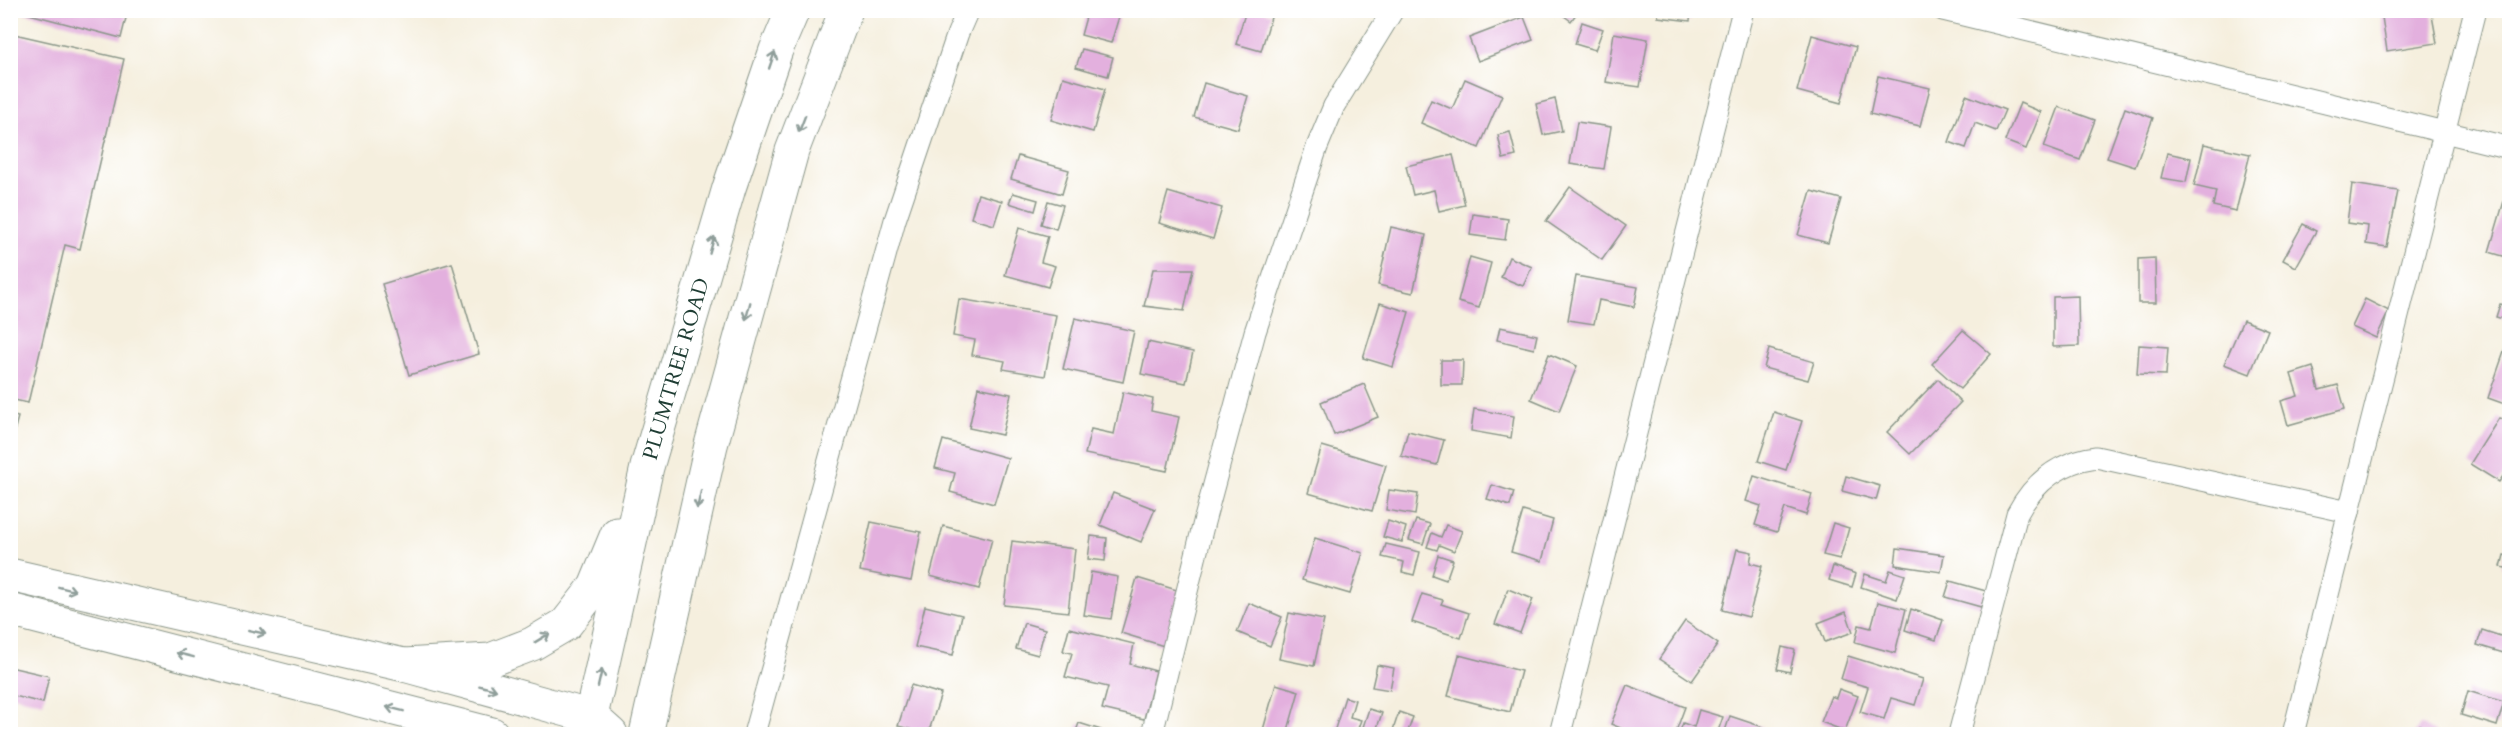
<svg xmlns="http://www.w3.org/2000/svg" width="2520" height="745" font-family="Cardo,serif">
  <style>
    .building { fill: #e3b0de }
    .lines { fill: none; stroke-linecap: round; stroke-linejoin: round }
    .street-casing { stroke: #8a9689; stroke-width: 23 }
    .primary-casing { stroke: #8a9689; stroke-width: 35 }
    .highway-casing { stroke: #8a9689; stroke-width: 35 }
    .street { stroke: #fff; stroke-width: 21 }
    .primary { stroke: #fff; stroke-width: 33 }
    .highway { stroke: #fff; stroke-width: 33 }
    .oneway { stroke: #8f9e9a }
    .labels { text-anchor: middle; stroke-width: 4.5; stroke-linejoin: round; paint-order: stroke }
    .street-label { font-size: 21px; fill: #1f3d34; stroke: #fff }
  </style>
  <rect width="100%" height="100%" fill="#fff"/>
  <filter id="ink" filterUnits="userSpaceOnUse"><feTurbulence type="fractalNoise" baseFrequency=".0167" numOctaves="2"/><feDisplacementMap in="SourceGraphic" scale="12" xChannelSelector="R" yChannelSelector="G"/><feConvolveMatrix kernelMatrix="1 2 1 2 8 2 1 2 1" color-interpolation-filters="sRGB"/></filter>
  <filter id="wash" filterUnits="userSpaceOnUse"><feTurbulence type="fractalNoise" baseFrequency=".008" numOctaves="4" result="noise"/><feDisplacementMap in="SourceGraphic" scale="24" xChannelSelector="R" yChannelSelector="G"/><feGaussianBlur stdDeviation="1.35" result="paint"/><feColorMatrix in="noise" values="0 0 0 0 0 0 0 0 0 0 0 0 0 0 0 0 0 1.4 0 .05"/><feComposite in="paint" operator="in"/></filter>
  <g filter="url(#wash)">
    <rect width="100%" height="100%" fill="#f5efde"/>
    <g id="blocks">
      <g class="building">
        <polygon points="14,10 128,10 121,38"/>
        <polygon points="1088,10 1121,10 1111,43 1081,35"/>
        <polygon points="1246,10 1259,10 1272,14 1261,51 1236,44"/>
        <polygon points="1556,10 1579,10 1571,21"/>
        <polygon points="1659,10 1691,10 1690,21 1658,17"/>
        <polygon points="2381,10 2431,10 2437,43 2387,51"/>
        <polygon points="1524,17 1533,40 1478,61 1469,38"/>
        <polygon points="1582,22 1603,29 1595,50 1575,44"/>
        <polygon points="10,33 124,59 80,249 65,245 28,403 10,399"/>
        <polygon points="1614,33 1648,39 1640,87 1606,82"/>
        <polygon points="1812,35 1856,47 1841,103 1797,91"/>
        <polygon points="1082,49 1113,57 1108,76 1076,67"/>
        <polygon points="1878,76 1930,88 1920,126 1870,114"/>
        <polygon points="1063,77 1105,89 1093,132 1051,120"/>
        <polygon points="1465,79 1502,95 1479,148 1421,123 1431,100 1452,109"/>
        <polygon points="1204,83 1248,96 1238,129 1194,117"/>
        <polygon points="1966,95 2005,110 1996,131 1975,123 1966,148 1949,142"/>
        <polygon points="1555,99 1562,131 1543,135 1536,104"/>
        <polygon points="2020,103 2041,112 2026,149 2005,141"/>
        <polygon points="2059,107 2095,120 2080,160 2044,147"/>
        <polygon points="2125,108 2153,118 2135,167 2107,158"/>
        <polygon points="1577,122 1611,127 1604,169 1570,164"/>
        <polygon points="1510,132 1516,156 1503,159 1498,135"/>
        <polygon points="2204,144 2250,154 2236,211 2213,206 2216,191 2194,186"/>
        <polygon points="2167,153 2191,158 2186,182 2161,178"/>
        <polygon points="1453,155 1465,205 1439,211 1434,190 1413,195 1406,166"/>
        <polygon points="1018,156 1069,170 1062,194 1011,179"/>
        <polygon points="2352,184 2398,191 2387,247 2366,244 2368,226 2347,223"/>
        <polygon points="1570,187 1626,226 1602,260 1546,221"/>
        <polygon points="1811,191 1841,199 1828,243 1798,235"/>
        <polygon points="1168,192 1222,208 1213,239 1159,223"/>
        <polygon points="1013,193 1038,200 1035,211 1009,203"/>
        <polygon points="978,194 1002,201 994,225 971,218"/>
        <polygon points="1048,201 1063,205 1056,229 1041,224"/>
        <polygon points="2504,201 2510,202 2510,258 2489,252"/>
        <polygon points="1473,214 1508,219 1505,240 1470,235"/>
        <polygon points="2303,224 2316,231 2296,267 2283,260"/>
        <polygon points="1391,227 1426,235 1413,293 1378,285"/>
        <polygon points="1019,228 1048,236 1041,262 1055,266 1048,287 1005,275"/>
        <polygon points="1470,257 1491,263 1479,308 1458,302"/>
        <polygon points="1509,257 1532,267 1523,286 1501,277"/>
        <polygon points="2155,258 2156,303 2138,303 2138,259"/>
        <polygon points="452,263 479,354 409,375 382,284"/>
        <polygon points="1153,269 1193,269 1184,311 1144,306"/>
        <polygon points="1576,276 1638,287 1634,307 1599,300 1594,324 1568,320"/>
        <polygon points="2078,296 2079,346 2053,347 2053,297"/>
        <polygon points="959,299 1056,315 1045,376 1003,369 1005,361 972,355 975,340 953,336"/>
        <polygon points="2365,299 2389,311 2376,338 2352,327"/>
        <polygon points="1380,303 1409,312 1393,367 1363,358"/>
        <polygon points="2500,304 2510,306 2510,321 2496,317"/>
        <polygon points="1075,318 1134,331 1123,382 1063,369"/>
        <polygon points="2243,320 2268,330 2250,374 2224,364"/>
        <polygon points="1500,327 1537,335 1534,349 1497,340"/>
        <polygon points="1963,330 1991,354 1960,389 1932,364"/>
        <polygon points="1148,342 1193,352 1186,383 1141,374"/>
        <polygon points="2139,345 2168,347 2166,375 2137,374"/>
        <polygon points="1769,349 1814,362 1808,380 1764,368"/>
        <polygon points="2505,349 2510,350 2510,406 2488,398"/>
        <polygon points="1549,354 1577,366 1559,411 1531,399"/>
        <polygon points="1441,360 1463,360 1462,385 1441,385"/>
        <polygon points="2313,367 2319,390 2338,385 2345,409 2288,425 2281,401 2298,396 2291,374"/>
        <polygon points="1938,379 1961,402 1910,454 1887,432"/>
        <polygon points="1364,384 1378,417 1334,435 1321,402"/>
        <polygon points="978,387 1011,394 1002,435 969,428"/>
        <polygon points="1123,392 1153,399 1151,411 1179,417 1167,471 1085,454 1091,429 1114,434"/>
        <polygon points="1474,409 1514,416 1511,438 1471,431"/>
        <polygon points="1774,412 1802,421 1786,470 1758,461"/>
        <polygon points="10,415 18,417 11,443 10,443"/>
        <polygon points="2499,418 2510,424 2510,466 2499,482 2470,464"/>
        <polygon points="1408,431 1444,440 1437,465 1401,456"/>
        <polygon points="943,440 1008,458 994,504 950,492 955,473 935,468"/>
        <polygon points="1322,446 1386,465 1372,511 1308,493"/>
        <polygon points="1754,476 1812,494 1806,515 1785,508 1777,532 1755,525 1761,506 1746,501"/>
        <polygon points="1846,476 1880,486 1876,500 1842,491"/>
        <polygon points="1492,485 1514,492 1510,506 1487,499"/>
        <polygon points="1389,490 1418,494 1415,515 1386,510"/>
        <polygon points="1113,493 1155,509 1141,542 1100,525"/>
        <polygon points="1523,511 1553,520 1542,561 1511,552"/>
        <polygon points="1416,520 1430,524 1423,544 1409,540"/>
        <polygon points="1388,521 1406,527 1402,542 1383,537"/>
        <polygon points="871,522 921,532 911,581 860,571"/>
        <polygon points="1833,523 1849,528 1840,559 1823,555"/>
        <polygon points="1446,525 1462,531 1454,551 1439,545 1437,550 1427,547 1432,533 1441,537"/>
        <polygon points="943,526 992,539 979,589 930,576"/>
        <polygon points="1091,536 1107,538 1105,561 1088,559"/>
        <polygon points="1315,538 1363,553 1350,594 1302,580"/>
        <polygon points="1012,541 1075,549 1068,612 1004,605"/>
        <polygon points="1386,544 1420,552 1414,575 1402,572 1404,562 1382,557"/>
        <polygon points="1897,548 1944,555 1941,572 1895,565"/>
        <polygon points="1737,549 1752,552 1750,563 1762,566 1749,617 1722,610"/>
        <polygon points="1438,555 1453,560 1446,580 1432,575"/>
        <polygon points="2504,555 2510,556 2510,569 2501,567"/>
        <polygon points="1833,566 1856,574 1852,587 1829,580"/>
        <polygon points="1890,570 1905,575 1897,599 1861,587 1865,574 1886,581"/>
        <polygon points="1091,572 1118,577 1111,619 1084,615"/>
        <polygon points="1137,578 1180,591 1164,646 1121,633"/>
        <polygon points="1950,581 1986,591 1981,607 1945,597"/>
        <polygon points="1508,589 1533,599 1520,633 1495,624"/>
        <polygon points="1422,594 1443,600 1441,604 1469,613 1461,638 1412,622"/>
        <polygon points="1878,602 1906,609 1895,653 1855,642 1859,625 1871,628"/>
        <polygon points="1249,603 1282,617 1270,646 1237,632"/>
        <polygon points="925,606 962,615 953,655 915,647"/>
        <polygon points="1911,609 1943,620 1936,640 1905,630"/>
        <polygon points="1846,612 1853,632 1825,642 1818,623"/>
        <polygon points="1289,613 1324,620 1314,666 1279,659"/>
        <polygon points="1685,621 1718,644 1692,681 1659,659"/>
        <polygon points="1024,623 1045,629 1038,655 1016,649"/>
        <polygon points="1069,628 1134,644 1130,664 1156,671 1144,719 1102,709 1108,687 1065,677 1072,653 1063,651"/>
        <polygon points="2482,630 2510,639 2510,655 2477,645"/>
        <polygon points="1782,647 1795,650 1790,672 1777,669"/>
        <polygon points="1459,655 1521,671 1510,712 1448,696"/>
        <polygon points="1848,656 1923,679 1915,705 1891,698 1884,719 1860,712 1868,687 1841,679"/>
        <polygon points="1377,665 1394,668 1390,690 1372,687"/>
        <polygon points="10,667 49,676 43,703 10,695"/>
        <polygon points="1276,684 1299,691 1287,734 1263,730"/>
        <polygon points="911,685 941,694 928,734 898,726"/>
        <polygon points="1627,685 1685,707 1675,734 1620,734 1623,729 1611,724"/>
        <polygon points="1839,689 1858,696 1845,731 1821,722 1831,696 1836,698"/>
        <polygon points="2468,691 2504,702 2497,726 2461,715"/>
        <polygon points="1345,697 1355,700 1350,717 1361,720 1356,734 1334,732"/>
        <polygon points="1369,709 1382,713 1376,731 1363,727"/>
        <polygon points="1699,710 1723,717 1717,734 1679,734 1683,723 1694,727"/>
        <polygon points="1399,712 1413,717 1407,734 1392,733"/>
        <polygon points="1730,716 1763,727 1761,734 1724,734"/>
        <polygon points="1079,723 1101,730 1100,734 1075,734"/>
        <polygon points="2420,725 2438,734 2414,734"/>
      </g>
    </g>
  </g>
  <g filter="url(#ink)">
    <use href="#blocks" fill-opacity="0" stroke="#8a9689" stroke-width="1.5"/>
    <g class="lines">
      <g class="street-casing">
        <g id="street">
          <polyline points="1943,10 2510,148"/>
          <polyline points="754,734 895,220 958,33 968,10"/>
          <polyline points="1152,734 1204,522 1255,332 1317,147 1334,106 1393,10"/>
          <polyline points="1560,734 1743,10"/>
          <path d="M1959 734 2017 514C2034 482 2059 462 2096 457L2349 512"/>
          <polyline points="2293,734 2475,10"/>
        </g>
      </g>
      <g class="primary-casing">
        <g id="primary">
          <polyline points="10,575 404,665 592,717 611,734"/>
          <polyline points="10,610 492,734"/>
        </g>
      </g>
      <g class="highway-casing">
        <g id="highway">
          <polyline points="404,665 490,660 532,644 566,624 595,587 617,534"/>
          <path id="s1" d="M587 734 647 467 729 188 776 50 793 10"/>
          <polyline points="646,734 711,445 792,151 846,10"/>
        </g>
      </g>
      <use href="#street" class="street"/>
      <use href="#primary" class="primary"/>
      <use href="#highway" class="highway"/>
    </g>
    <defs><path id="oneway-shaft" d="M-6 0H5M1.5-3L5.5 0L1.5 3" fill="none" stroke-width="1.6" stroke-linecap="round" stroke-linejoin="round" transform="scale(1.5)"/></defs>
    <g class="oneway">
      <use href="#oneway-shaft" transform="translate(772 60) rotate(-71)"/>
      <use href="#oneway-shaft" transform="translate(802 124) rotate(111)"/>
      <use href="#oneway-shaft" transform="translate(712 245) rotate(-74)"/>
      <use href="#oneway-shaft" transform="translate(748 311) rotate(105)"/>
      <use href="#oneway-shaft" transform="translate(699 500) rotate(103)"/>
      <use href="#oneway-shaft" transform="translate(67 589) rotate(14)"/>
      <use href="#oneway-shaft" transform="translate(257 632) rotate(13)"/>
      <use href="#oneway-shaft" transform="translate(542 638) rotate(-31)"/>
      <use href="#oneway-shaft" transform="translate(185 655) rotate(-166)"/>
      <use href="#oneway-shaft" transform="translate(600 678) rotate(-77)"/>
      <use href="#oneway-shaft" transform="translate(488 688) rotate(15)"/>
      <use href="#oneway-shaft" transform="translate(395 709) rotate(-166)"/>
    </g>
  </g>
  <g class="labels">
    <g class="street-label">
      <text dy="7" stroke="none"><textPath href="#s1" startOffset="376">PLUMTREE ROAD</textPath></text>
    </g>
  </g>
  <rect width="2520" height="745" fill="none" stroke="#fff" stroke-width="36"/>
</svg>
